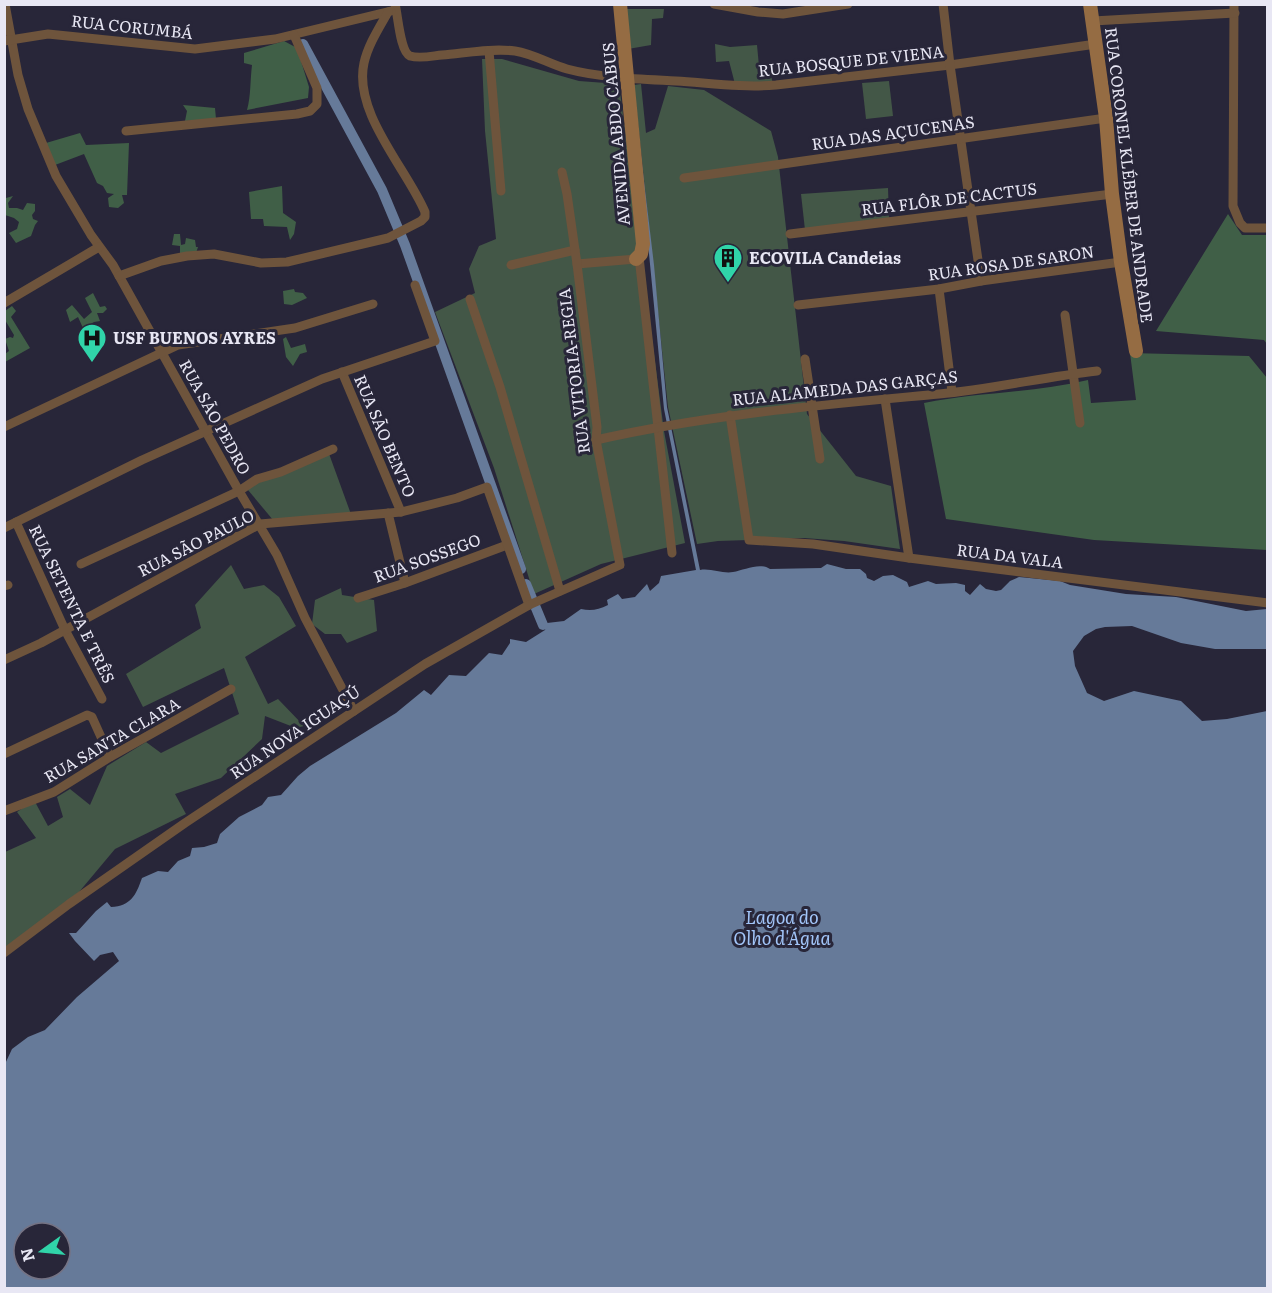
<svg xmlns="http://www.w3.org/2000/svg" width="1272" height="1293" font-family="Literata,serif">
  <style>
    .green { fill: #435747 }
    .forest { fill: #405f47 }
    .water { fill: #667a99; fill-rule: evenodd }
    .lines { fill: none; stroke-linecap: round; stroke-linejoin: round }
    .canal { stroke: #667a99; stroke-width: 10 }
    .street { stroke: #6e543c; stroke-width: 9 }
    .secondary { stroke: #956c43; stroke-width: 14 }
    .labels { text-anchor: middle; stroke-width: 6; stroke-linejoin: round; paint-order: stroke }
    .street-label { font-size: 16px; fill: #e8e7f4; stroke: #282639 }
    .poi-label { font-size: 16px; font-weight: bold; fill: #e8e7f4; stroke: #282639; text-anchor: start }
    .water-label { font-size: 18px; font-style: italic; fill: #a2c5f9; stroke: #282639 }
  </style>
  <rect width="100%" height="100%" fill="#282639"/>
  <g class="green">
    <polygon points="623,9 664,9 663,18 652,19 651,45 628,49"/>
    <polygon points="715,44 730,47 757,45 760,77 771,76 773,84 735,84 729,61 716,62"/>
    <polygon points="482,59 502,59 579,81 619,84 664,431 685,543 601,564 534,594 494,468 435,312 475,293 469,269 479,246 496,239 485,131"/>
    <polygon points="889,81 893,116 866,119 862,83"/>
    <polygon points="641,84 646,133 655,129 668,86 704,90 771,131 778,157 807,414 856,476 891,486 900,549 844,541 804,538 718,541 697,544 668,407 634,85"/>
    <polygon points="888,188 889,220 805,230 801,194"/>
    <polygon points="328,451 352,517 273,520 248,490 255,483"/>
    <polygon points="231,565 244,589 264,585 279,597 296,626 245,657 268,704 278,699 304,726 296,728 265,716 262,739 221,778 175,794 186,814 115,849 79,892 5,948 5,852 36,838 17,812 34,800 48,826 63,817 57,797 70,789 90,805 107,766 146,742 161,753 239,714 224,668 143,707 126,674 201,628 195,605"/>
    <polygon points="341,588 342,595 374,600 377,631 347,643 341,634 325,634 312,624 315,600"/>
  </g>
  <g class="forest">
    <path d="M284 41 297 48 309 87 308 98 247 110C251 95 250 81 252 65L244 63V53Z"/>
    <polygon points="183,105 215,108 216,119 185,121 187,111"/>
    <polygon points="80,133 86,145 129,143 127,195 122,195 124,203 118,208 109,207 108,198 114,194 107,193 103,186 97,183 84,154 55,165 46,143"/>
    <polygon points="282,186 283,213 296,222 294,234 290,240 287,227 264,226 263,219 251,219 249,192"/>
    <polygon points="13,196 8,203 9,208 17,208 23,210 27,203 35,204 35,211 32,215 33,219 38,221 35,225 31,236 16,243 9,233 17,229 19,222 14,218 5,215 6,198"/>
    <polygon points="1228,214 1242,235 1267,235 1267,344 1264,340 1156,331"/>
    <polygon points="174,234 180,234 181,245 185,244 186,238 195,240 196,247 198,247 196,253 180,255 180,246 172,245"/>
    <polygon points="294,289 295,292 303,293 307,298 292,305 284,304 283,291"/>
    <polygon points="93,293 100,307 105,306 107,309 103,313 97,313 100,321 94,322 83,328 78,317 70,322 66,310 72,305 84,319 92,312 85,298"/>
    <polygon points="12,306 16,311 11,317 30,348 5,362 5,354 9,351 5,339 10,337 13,338 14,335 5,320 5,311"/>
    <polygon points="286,337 291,348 305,344 307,352 300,354 293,366 286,357 283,339"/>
    <path d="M1130 353 1249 356 1267 378V550L1094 540 946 519 924 403C978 392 1034 393 1088 380L1091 403 1136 400Z"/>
  </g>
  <path class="water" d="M633 88 654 265 667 407 700 570C711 568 723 574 733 572 744 570 760 562 770 569L821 568 827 564 846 569H860L866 574 867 578 874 581 883 576 893 575 907 582 909 587 928 581 936 584 956 583 965 585V591L970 595 980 584 986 589 996 591 1001 590 1010 581 1019 577 1060 581 1070 585 1126 594 1176 597 1246 611 1267 609V649H1215L1181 643 1132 626 1105 627 1096 629 1084 636 1073 651 1075 666 1087 693 1104 701 1134 691 1181 701 1202 721 1227 719 1267 711V1288H5V1064L12 1049 28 1037 45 1030 77 997 119 961 113 952 100 955 94 961 75 941 69 933H76L96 911 107 902 111 907C131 906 136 895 142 878L158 871 168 872 178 861 190 856 192 848 204 847 217 843 220 834 239 817 262 805 268 797 281 795 298 776 310 766 396 713 424 690 431 695 449 675 466 676 489 653 502 655 510 643V639L526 642 545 630 547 623 564 621 581 609C591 611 598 610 608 605L607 600 618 594 622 599 635 597 647 584 650 591 659 583 661 576 696 570 664 409ZM24 1233H60V1269H24Z"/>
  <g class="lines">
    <g class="canal">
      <polyline points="303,44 382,190 405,245 521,569"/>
      <polyline points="526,584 543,625"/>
    </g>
    <g class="street">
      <polyline points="5,4 18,75 28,109 56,176 91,235 113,265 239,491 277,555 305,618 354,711"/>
      <path d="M395 4C398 15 400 52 410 56 420 59 432 56 442 55 466 53 491 48 515 51 534 54 549 64 567 69 601 78 640 79 676 81 709 83 743 88 776 85L950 65 1096 44"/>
      <polyline points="714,4 758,12 783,14 848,4"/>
      <polyline points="943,4 950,65 981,281"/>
      <polyline points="1234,4 1233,206 1240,223 1245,228 1268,228"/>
      <polyline points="1093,21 1235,13"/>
      <polyline points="4,41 48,34 195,49 275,39 391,11"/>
      <polyline points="489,51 501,191"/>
      <polyline points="126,131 297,114 310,111 317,104 317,88 294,35"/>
      <polyline points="684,178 1106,118"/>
      <polyline points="790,234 1112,194"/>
      <polyline points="639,257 672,553"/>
      <polyline points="577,264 636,259"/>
      <polyline points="511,265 575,250"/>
      <path d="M119 276 161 261 187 256 214 254 261 263 287 262 388 238 421 221 425 217V212C407 169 353 113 364 63 368 45 379 28 388 12"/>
      <polyline points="939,289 952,392"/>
      <polyline points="470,299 500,387 560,591"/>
      <polyline points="4,303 99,247"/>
      <polyline points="798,305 939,289 981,281 1121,262"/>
      <polyline points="1065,315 1080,423"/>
      <polyline points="805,359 820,459"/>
      <polyline points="342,372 401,512"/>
      <polyline points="885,399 909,558"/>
      <polyline points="730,415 749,540 813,544 909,558 1268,603"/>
      <polyline points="4,427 178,345 295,328 373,304"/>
      <path d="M596 440C711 414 823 405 939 394 992 389 1044 377 1097 371"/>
      <polyline points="388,513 405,583"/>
      <polyline points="16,522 65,630 102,699"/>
      <polyline points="4,528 142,460 322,379 435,341 415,285"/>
      <polyline points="81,564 239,491 257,479 281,472 333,449"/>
      <polyline points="4,586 8,585"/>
      <polyline points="358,598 405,583 507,545"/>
      <polyline points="4,660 41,643 260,524 401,512 457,498 487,487 529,605"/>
      <polyline points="4,754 87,715 92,717 110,757"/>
      <polyline points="4,811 54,792 110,757 231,689"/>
      <polyline points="4,953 69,904 185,823 425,664 529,605 620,565 596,440 597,427 577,264 567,194 562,172"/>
    </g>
    <g class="secondary">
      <polyline points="620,4 643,244 641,254 636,259"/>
      <polyline points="1090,4 1106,118 1112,194 1121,262 1136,351"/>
    </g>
  </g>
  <defs>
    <g id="building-pin" transform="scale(1.5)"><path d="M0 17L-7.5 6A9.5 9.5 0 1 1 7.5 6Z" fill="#30d4a9" stroke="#282639"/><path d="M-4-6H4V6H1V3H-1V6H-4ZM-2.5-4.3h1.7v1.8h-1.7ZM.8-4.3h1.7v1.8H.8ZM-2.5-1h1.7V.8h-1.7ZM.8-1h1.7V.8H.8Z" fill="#111"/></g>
    <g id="hospital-pin" transform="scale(1.5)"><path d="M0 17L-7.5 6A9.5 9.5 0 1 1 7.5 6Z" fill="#30d4a9" stroke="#282639"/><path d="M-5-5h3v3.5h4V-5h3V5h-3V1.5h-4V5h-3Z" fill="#111"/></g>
  </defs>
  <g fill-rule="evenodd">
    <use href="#building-pin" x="728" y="258"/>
    <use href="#hospital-pin" x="92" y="338"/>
  </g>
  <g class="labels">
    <g class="street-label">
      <text transform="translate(132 27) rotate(6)" y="6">RUA CORUMBÁ</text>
      <text transform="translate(851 61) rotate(-6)" y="6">RUA BOSQUE DE VIENA</text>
      <text transform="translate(893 133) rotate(-8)" y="6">RUA DAS AÇUCENAS</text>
      <text transform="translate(616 134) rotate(-95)" y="6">AVENIDA ABDO CABUS</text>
      <text transform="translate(1129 175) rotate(83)" y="6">RUA CORONEL KLÉBER DE ANDRADE</text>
      <text transform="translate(949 199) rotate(-7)" y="6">RUA FLÔR DE CACTUS</text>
      <text transform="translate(1011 263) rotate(-8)" y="6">RUA ROSA DE SARON</text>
      <text transform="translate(574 371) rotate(-97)" y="6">RUA VITORIA-REGIA</text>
      <text transform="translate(845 388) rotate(-6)" y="6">RUA ALAMEDA DAS GARÇAS</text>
      <text transform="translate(215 417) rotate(61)" y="6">RUA SÃO PEDRO</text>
      <text transform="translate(385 436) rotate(67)" y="6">RUA SÃO BENTO</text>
      <text transform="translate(196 543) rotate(-27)" y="6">RUA SÃO PAULO</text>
      <text transform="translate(1010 556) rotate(7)" y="6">RUA DA VALA</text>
      <text transform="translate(427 558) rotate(-20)" y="6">RUA SOSSEGO</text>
      <text transform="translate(72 604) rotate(64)" y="6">RUA SETENTA E TRÊS</text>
      <text transform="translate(295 732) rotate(-34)" y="6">RUA NOVA IGUAÇÚ</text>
      <text transform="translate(112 740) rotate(-30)" y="6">RUA SANTA CLARA</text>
    </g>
    <g class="poi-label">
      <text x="749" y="264">ECOVILA Candeias</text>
      <text x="113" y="344">USF BUENOS AYRES</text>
    </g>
    <g class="water-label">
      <text x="782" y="924">Lagoa do<tspan x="782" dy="21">Olho d'Água</tspan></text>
    </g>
  </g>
  <rect width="1272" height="1293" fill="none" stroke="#e8e7f4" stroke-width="12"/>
  <g transform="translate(42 1251) rotate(255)"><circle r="28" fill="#282639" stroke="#757384" stroke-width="1.5"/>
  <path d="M0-4.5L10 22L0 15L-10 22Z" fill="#30d4a9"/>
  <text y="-9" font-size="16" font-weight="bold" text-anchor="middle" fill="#e8e7f4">N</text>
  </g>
</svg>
